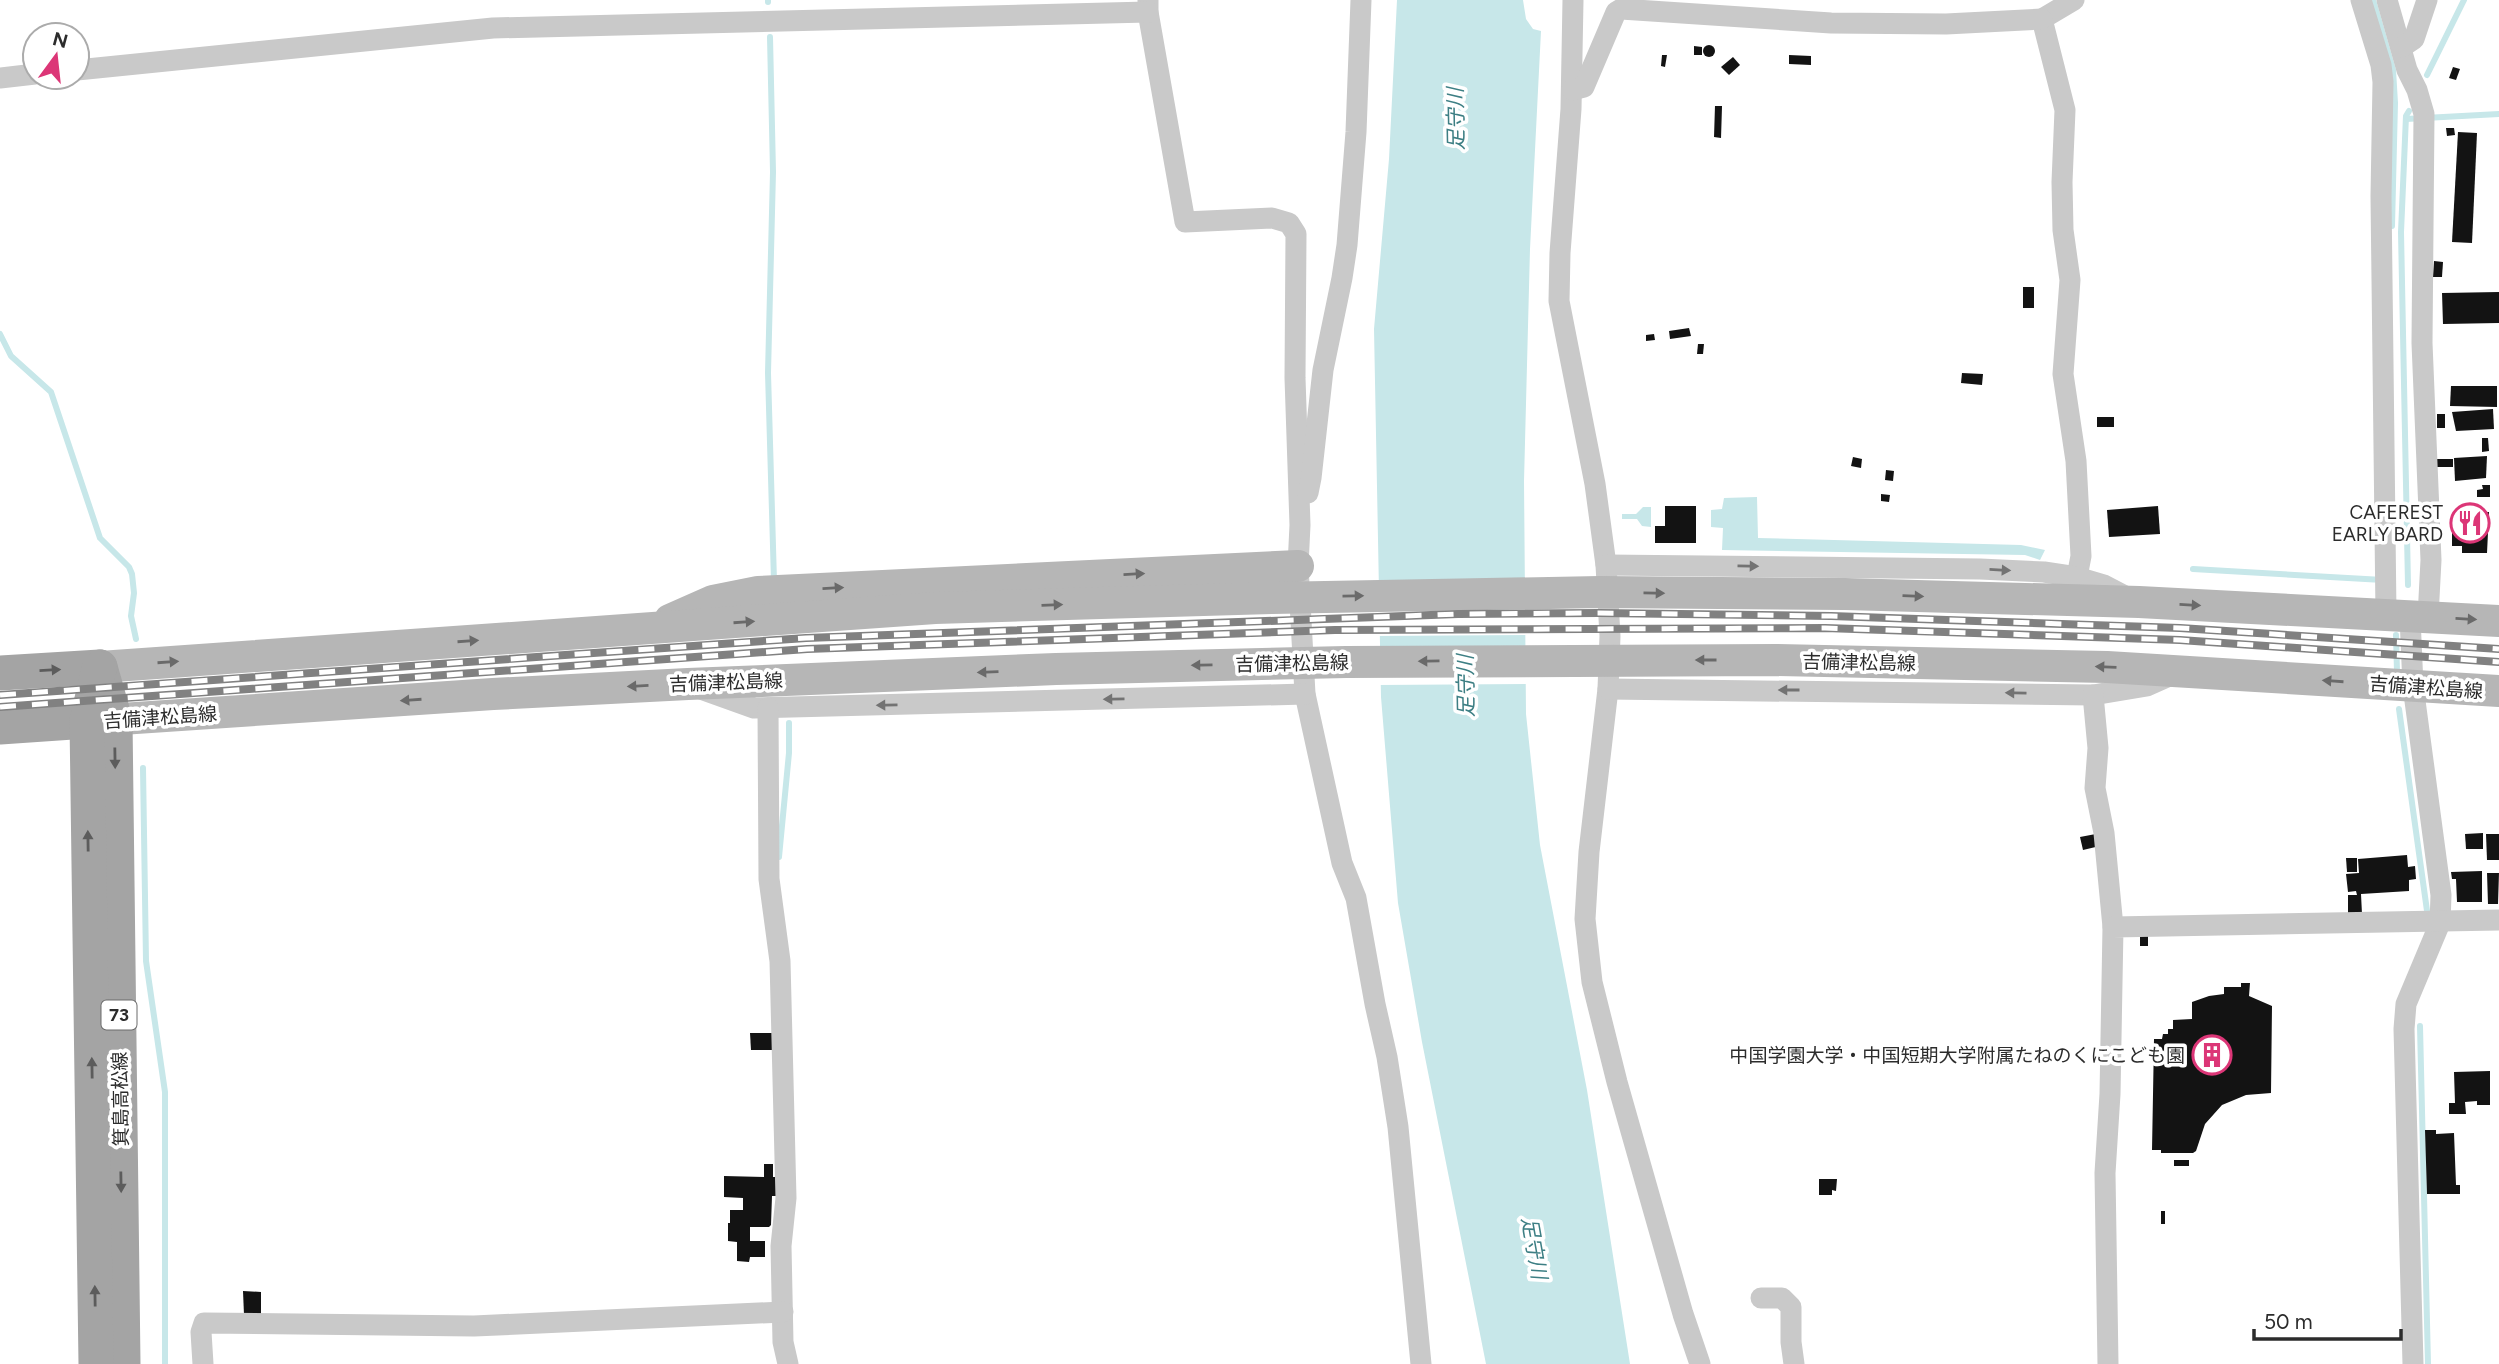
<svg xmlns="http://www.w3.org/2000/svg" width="2499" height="1364" font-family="Figtree,'Noto Sans JP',sans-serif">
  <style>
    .water { fill: #c7e7e9 }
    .pier { fill: #fff }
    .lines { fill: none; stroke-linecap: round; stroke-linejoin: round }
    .stream { stroke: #c7e7e9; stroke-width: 6 }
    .building { fill: #131313 }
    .minor { stroke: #c9c9c9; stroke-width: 21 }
    .secondary { stroke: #b6b6b6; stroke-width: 32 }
    .primary { stroke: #a4a4a4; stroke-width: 35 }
    .rail-casing { stroke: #818181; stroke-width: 8 }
    .rail { stroke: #fff; stroke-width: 5; stroke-dasharray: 16; stroke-linecap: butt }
    .oneway { fill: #737373 }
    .oneway2 { fill: #6a6a6a }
    .oneway3 { fill: #5c5c5c }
    .labels { text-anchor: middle; stroke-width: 7; stroke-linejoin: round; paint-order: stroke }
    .shield { fill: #fff; stroke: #6b6b6b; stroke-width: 2 }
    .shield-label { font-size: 18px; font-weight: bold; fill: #2c2c2c }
    .poi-label { font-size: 19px; fill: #2c2c2c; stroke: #fff; text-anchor: end }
    .street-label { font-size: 19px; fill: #2c2c2c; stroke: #fff }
    .water-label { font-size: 21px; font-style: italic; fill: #3d7f84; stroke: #fff }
  </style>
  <rect width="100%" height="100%" fill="#fff"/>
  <g class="water">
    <polygon points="1397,0 1523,0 1526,19 1533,29 1541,31 1530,249 1524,481 1526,714 1540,845 1587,1090 1630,1364 1486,1364 1422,1042 1398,903 1381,697 1374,329 1389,159"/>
    <polygon points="1757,497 1758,538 2021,545 2045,550 2040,560 2025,555 1722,550 1723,528 1711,527 1711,510 1722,509 1724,498"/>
    <polygon points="1643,507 1651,507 1651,527 1642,526 1637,519 1622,519 1622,514 1636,514"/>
  </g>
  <g class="pier">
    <polygon points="1528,609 1529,635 1376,636 1375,610"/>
    <polygon points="1529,649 1529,684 1377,685 1376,650"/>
  </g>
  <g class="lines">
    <g class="stream">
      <polyline points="768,0 768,2"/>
      <polyline points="2373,0 2393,70 2395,103 2392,226"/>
      <polyline points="770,37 773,172 768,373 774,581"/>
      <polyline points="2427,75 2464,0"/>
      <polyline points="2406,119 2499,114"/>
      <polyline points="0,334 11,356 51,392 100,538 129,567 132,574 134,593 131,616 136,639"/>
      <polyline points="2193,569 2383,580"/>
      <polyline points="2408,585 2401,232 2406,116 2409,111"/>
      <polyline points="2396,635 2397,672"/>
      <polyline points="2399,709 2428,918"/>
      <polyline points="143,768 146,961 165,1092 165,1364"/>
      <polyline points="779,857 789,753 789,723"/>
      <polyline points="2420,1026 2428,1364"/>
    </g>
  </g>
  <g class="building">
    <circle cx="1709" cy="51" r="6"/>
    <polygon points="1694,46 1702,47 1702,55 1694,55"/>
    <polygon points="1662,55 1667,55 1665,67 1661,66"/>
    <polygon points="1789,55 1811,56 1811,65 1789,64"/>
    <polygon points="1733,57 1740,65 1729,75 1721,67"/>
    <polygon points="2453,67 2460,69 2456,80 2449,78"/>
    <polygon points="1715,106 1722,106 1721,138 1714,137"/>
    <polygon points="2446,128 2454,128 2455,135 2447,136"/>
    <polygon points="2458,132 2477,133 2472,243 2452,242"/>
    <polygon points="2434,261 2443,262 2442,277 2433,277"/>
    <rect x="2023" y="287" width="11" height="21"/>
    <polygon points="2499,292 2499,323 2443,324 2442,293"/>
    <polygon points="1689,328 1691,336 1670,339 1669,331"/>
    <polygon points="1654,334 1655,340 1646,341 1646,335"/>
    <polygon points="1698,344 1704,344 1703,354 1697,354"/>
    <polygon points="1962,373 1983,374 1982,385 1961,383"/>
    <polygon points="2451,386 2497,386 2497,407 2450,406"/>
    <polygon points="2493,409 2494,429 2456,431 2452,412"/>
    <rect x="2437" y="414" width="8" height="14"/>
    <rect x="2097" y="417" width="17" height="10"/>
    <polygon points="2482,438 2488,438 2489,451 2482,452"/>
    <polygon points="2487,456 2486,478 2455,481 2454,458"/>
    <polygon points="1853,457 1862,459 1861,468 1851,466"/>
    <rect x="2437" y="459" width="16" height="8"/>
    <polygon points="1886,470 1894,471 1893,481 1885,480"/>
    <polygon points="2482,485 2490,485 2490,497 2477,497 2477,490 2483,489"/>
    <polygon points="1881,494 1890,495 1889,502 1881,501"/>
    <polygon points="1665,506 1696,506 1696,543 1655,543 1655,526 1665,526"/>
    <polygon points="2158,506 2160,534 2109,537 2107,510"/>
    <polygon points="2489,512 2487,553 2462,553 2462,546 2452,546 2452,513"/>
    <polygon points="2101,833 2104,845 2083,850 2080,837"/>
    <polygon points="2483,833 2483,849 2466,849 2465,834"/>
    <polygon points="2486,834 2499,834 2499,860 2487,860"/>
    <polygon points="2407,855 2408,867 2415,866 2416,879 2409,880 2409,891 2361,894 2362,914 2348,914 2348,895 2357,895 2356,891 2348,892 2346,874 2359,873 2358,859"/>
    <polygon points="2346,858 2357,858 2357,872 2347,872"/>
    <polygon points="2482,871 2482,902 2457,902 2456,879 2452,879 2451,872"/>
    <polygon points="2487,873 2499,873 2498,904 2488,904"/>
    <rect x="2140" y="932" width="8" height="14"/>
    <polygon points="2241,983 2250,983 2249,996 2272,1006 2271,1093 2246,1095 2222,1105 2205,1124 2196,1151 2193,1153 2161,1153 2161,1150 2152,1150 2154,1039 2162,1039 2163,1034 2168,1034 2168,1029 2173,1029 2173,1020 2192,1019 2192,1002 2209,996 2224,994 2224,987 2241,987"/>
    <polygon points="750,1033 775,1033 776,1050 751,1050"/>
    <polygon points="2490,1071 2490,1105 2477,1105 2477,1101 2465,1102 2466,1114 2449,1114 2449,1103 2455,1103 2454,1072"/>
    <polygon points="2425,1130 2436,1130 2436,1134 2454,1133 2456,1185 2460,1185 2460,1194 2427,1194"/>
    <rect x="2174" y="1160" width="15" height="6"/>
    <polygon points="764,1164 773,1164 773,1177 779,1177 779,1196 772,1196 771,1225 769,1227 750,1227 750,1241 765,1241 765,1257 750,1257 749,1262 737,1261 737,1242 728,1241 728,1223 730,1223 730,1210 743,1210 743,1198 724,1197 724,1176 764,1177"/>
    <polygon points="1819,1179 1837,1179 1836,1191 1832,1190 1832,1195 1819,1195"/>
    <rect x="2161" y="1211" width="4" height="13"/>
    <polygon points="243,1291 261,1292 261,1314 244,1315"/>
  </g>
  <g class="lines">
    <g class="minor">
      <polyline points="1148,0 1148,12 1185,222 1272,218 1289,223 1296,234 1295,378 1300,525 1298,566 1305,694 1342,863 1356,898 1375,1004 1387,1057 1398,1127 1421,1364"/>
      <polyline points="1573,0 1571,109 1560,253 1559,301 1595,484 1606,565 1610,636 1608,689 1589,852 1585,919 1592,982 1617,1082 1683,1314 1700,1364"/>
      <polyline points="2074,0 2042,19 2065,110 2062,182 2063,230 2070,280 2063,374 2076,461 2081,556 2077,577"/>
      <polyline points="2361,0 2381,65 2383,82 2381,196 2386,614"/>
      <polyline points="2387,0 2407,70 2417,90 2424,114 2422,343 2431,560 2428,617"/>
      <polyline points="2402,47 2414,39 2427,0"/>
      <polyline points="77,70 493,28 1148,12"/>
      <polyline points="0,78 35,74"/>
      <polyline points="1572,90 1584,87 1616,12 1621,9 1831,23 1946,24 2042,19"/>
      <polyline points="1308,493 1311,478 1323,370 1342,278 1347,245 1356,132 1361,0"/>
      <polyline points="1606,565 1980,569 2044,572 2077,577 2104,585 2127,597"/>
      <polyline points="2410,617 2413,686 2441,895 2440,923 2406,1004 2404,1029 2413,1364"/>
      <polyline points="701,689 754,708 1305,694"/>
      <polyline points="1608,689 2093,695 2147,686 2174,674"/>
      <polyline points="2093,695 2098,748 2095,788 2104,833 2113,927"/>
      <polyline points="768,708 769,879 780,961 786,1198 781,1246 783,1342 788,1364"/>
      <polyline points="1761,1298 1782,1298 1791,1307 1791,1342 1794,1364"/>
      <polyline points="203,1364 201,1332 204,1323 474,1326 783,1312"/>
      <polyline points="2108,1364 2105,1173 2110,1094 2113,927 2499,920"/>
    </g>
    <g class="secondary">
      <polyline points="670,620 713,601 758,592 1298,566"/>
      <polyline points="100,667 935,608 1272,598 1600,592 1845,594 2139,602 2499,621"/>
      <polyline points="91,721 493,694 688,684 1056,669 1346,662 1774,660 2107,667 2499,691"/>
    </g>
    <g class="primary">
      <polyline points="100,667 115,720 123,1364"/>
      <polyline points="0,673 100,667"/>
      <polyline points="0,727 87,721"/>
      <polyline points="96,1364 87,721 99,669"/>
    </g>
    <g class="rail-casing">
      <g id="rail">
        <polyline points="0,695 806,638 1458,614 1599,613 1831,616 2180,628 2499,649"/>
        <polyline points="0,707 807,649 1335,630 1825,628 2180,640 2499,662"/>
      </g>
    </g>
    <use href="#rail" class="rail"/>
  </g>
  <defs><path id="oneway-solid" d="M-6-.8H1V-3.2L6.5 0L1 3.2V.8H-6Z" transform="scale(1.75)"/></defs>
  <g class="oneway">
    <use href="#oneway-solid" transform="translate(1748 566) rotate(1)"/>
    <use href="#oneway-solid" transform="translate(2000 570) rotate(3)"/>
    <use href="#oneway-solid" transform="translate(1789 690) rotate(-180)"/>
    <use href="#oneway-solid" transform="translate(2016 693) rotate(-179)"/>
    <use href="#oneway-solid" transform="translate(1114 699) rotate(179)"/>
    <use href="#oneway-solid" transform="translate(887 705) rotate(179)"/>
  </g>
  <g class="oneway2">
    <use href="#oneway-solid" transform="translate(1134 574) rotate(-3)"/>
    <use href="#oneway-solid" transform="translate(833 588) rotate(-3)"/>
    <use href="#oneway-solid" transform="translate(1654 593) rotate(1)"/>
    <use href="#oneway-solid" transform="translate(1353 596) rotate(-1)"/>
    <use href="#oneway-solid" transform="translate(1913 596) rotate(2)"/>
    <use href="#oneway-solid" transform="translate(1052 605) rotate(-2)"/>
    <use href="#oneway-solid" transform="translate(2190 605) rotate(3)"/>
    <use href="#oneway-solid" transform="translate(2466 619) rotate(3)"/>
    <use href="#oneway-solid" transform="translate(744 622) rotate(-4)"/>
    <use href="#oneway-solid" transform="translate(468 641) rotate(-4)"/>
    <use href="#oneway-solid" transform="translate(1706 660) rotate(-180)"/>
    <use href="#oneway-solid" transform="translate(1429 661) rotate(179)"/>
    <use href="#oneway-solid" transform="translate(168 662) rotate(-4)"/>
    <use href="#oneway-solid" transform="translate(1202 665) rotate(179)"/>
    <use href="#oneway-solid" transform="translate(2106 667) rotate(-178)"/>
    <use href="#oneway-solid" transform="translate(988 672) rotate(178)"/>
    <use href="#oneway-solid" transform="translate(2333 681) rotate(-176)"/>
    <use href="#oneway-solid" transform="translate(638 686) rotate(177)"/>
    <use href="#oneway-solid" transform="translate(411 700) rotate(176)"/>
  </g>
  <g class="oneway3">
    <use href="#oneway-solid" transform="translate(50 670) rotate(-3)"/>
    <use href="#oneway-solid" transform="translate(115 758) rotate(89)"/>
    <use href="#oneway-solid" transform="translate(88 841) rotate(-91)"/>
    <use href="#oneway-solid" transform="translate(92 1068) rotate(-91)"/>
    <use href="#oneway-solid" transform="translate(121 1182) rotate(89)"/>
    <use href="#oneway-solid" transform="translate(95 1296) rotate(-91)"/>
  </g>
  <defs>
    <g id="restaurant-ring" transform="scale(2.0125)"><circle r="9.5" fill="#fff" stroke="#dc3677" stroke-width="1.5"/><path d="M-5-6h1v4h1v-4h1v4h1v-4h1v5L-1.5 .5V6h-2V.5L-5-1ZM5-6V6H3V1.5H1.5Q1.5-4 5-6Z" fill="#dc3677"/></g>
    <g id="building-ring" transform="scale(2.0125)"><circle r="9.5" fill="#fff" stroke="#dc3677" stroke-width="1.5"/><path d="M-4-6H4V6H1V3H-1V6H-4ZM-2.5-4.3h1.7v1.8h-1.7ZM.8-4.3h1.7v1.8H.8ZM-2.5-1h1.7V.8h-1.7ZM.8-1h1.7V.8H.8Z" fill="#dc3677"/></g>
  </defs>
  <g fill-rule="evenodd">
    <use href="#restaurant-ring" x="2470" y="523"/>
    <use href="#building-ring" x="2212" y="1055"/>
  </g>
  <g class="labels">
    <rect class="shield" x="101.5" y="1000.5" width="35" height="29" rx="5"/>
    <g class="shield-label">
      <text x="119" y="1021">73</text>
    </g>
    <g class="poi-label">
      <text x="2443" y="519">CAFEREST<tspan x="2443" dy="22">EARLY BARD</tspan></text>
      <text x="2185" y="1062">中国学園大学・中国短期大学附属たねのくにこども園</text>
    </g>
    <g class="street-label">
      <text transform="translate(1859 662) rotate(1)" y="7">吉備津松島線</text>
      <text transform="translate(1292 663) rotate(-1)" y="7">吉備津松島線</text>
      <text transform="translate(726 682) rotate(-2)" y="7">吉備津松島線</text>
      <text transform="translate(2426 687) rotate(4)" y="7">吉備津松島線</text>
      <text transform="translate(160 717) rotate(-4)" y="7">吉備津松島線</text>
      <text transform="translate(120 1099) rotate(-91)" y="7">箕島高松線</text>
    </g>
    <g class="water-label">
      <text transform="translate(1456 119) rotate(-91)" y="7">足守川</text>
      <text transform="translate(1466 686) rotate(-91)" y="7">足守川</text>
      <text transform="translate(1534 1248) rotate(80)" y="7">足守川</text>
    </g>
  </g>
  <g transform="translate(56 56) rotate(15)"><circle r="33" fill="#ffffff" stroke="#ababab" stroke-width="2"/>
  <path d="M0-5L12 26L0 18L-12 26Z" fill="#dc3677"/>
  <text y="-10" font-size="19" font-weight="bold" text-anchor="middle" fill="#2c2c2c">N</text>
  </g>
  <path d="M2254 1329v10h147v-10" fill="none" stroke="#2c2c2c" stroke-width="3.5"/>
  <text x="2264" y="1329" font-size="21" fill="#2c2c2c" stroke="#ffffff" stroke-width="5" paint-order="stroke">50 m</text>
</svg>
